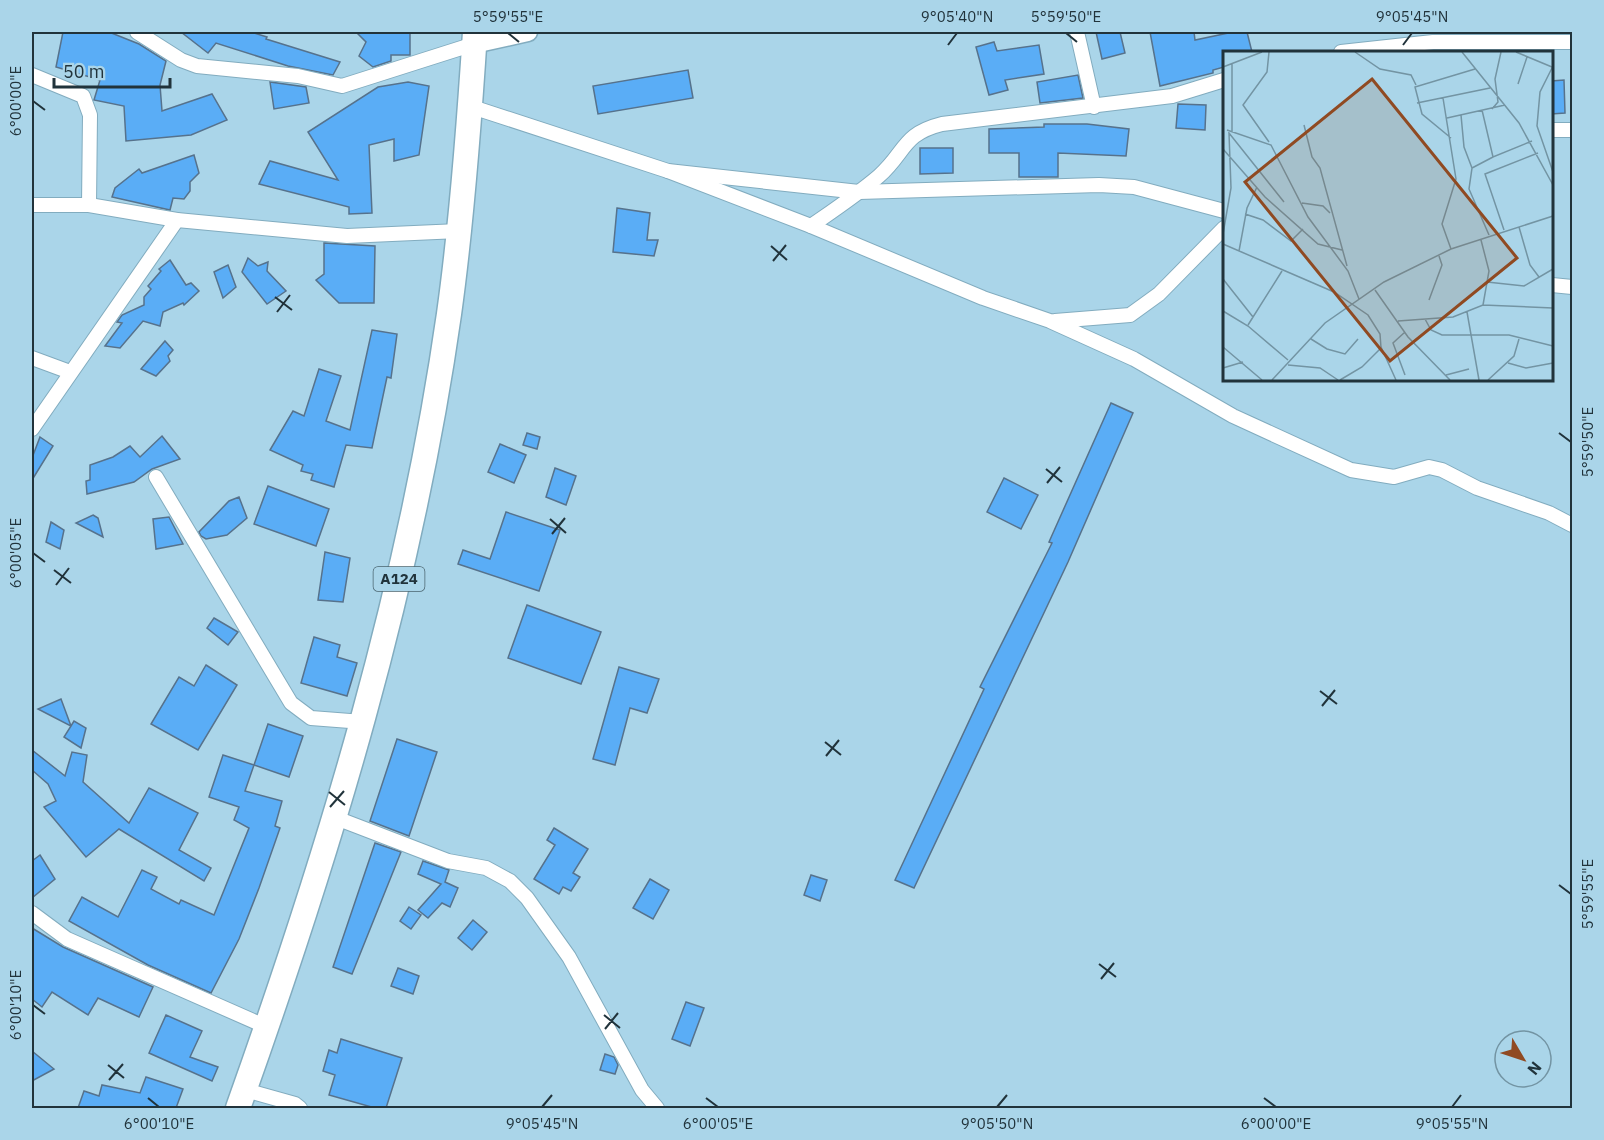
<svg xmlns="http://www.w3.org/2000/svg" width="1604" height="1140" font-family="'IBM Plex Sans',sans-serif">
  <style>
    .building { fill: #5aadf6; stroke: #56728c; stroke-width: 1.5 }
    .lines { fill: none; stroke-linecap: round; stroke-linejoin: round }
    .street-casing { stroke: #82acbf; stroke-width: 16 }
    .secondary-casing { stroke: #82acbf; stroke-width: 21 }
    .highway-casing { stroke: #82acbf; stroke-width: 27 }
    .street { stroke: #fff; stroke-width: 14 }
    .secondary { stroke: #fff; stroke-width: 18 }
    .highway { stroke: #fff; stroke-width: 24 }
    .ticks { fill: none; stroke: #21333b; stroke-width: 2 }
    .labels { text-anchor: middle; stroke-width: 4.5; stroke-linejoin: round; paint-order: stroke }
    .shield { fill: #aad5e9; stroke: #4a646f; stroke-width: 1.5 }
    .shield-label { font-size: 15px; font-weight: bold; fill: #21333b }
    .inset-road { fill: none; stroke: #7394a3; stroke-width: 1.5 }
    .view { fill: #904a22; fill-opacity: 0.15; stroke: #904a22; stroke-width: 3 }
    .inset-edge { fill: none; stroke: #21333b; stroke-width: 3 }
    .neatline { fill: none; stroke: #21333b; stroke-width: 2 }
    .ticks-label { font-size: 15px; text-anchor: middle; fill: #21333b }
  </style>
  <rect width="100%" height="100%" fill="#aad5e9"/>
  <g class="building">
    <polygon points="63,32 109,32 139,44 166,61 160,85 162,111 212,94 227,120 191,135 126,141 124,106 94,100 100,80 56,67"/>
    <polygon points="181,32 251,32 267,37 266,39 340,62 333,75 288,66 216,43 208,53"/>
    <polygon points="356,32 410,32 410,55 391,55 391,61 373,67 359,56 366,42"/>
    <polygon points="1096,32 1120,32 1125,53 1102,59"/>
    <polygon points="1150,32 1194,32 1195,40 1233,32 1247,32 1252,52 1224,52 1224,67 1213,70 1213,73 1160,86"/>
    <polygon points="994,42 997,51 1039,45 1044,74 1005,80 1008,90 989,95 976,47"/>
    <polygon points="688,70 693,98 598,114 593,86"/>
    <polygon points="1078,75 1083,98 1040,103 1037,82"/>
    <polygon points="1564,80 1565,113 1551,114 1551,81"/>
    <polygon points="270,82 306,87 309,103 274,109"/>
    <polygon points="408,82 429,86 419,155 394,161 394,139 369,145 372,213 349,214 349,207 259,184 270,161 338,180 308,132 378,87"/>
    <polygon points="1178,104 1206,105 1205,130 1176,128"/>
    <polygon points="1044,124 1087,124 1129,129 1126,156 1058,153 1058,177 1019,177 1019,153 989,153 989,129 1044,127"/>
    <polygon points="920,148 953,148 953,173 920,174"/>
    <polygon points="194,155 199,173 190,182 190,191 184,199 173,198 170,210 112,197 115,188 139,169 142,173"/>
    <polygon points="617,208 650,213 647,240 658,240 654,256 613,252"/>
    <polygon points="324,243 375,246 374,303 339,303 316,280 324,274"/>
    <polygon points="248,258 258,266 268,262 267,271 286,291 267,304 242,272"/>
    <polygon points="170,260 186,285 191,283 199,291 184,305 183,303 163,312 160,326 143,321 120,348 105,346 122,323 117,322 122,315 144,305 144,297 151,289 148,286 161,271 159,269"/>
    <polygon points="228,265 236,287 223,298 214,272"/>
    <polygon points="372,330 397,334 391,378 387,377 372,448 346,445 334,487 311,480 313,474 301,471 303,465 270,450 293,411 304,416 319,369 341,376 326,421 350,430"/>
    <polygon points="165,341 173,350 168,356 170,361 156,376 141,369"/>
    <polygon points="1111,403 1133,413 1068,562 914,888 895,880 984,689 980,687 1052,543 1049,542"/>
    <polygon points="527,433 540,437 537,449 523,445"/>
    <polygon points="162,436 180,459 152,469 134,482 87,494 86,481 90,480 90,465 113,457 130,446 140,457"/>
    <polygon points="40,437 53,446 32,480 32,458"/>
    <polygon points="500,444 526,455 514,483 488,472"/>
    <polygon points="555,468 576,476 566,505 546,497"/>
    <polygon points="1004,478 1038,495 1021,529 987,512"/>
    <polygon points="268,486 329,509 316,546 254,524"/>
    <polygon points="239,497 247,518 227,535 206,539 201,536 199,532 229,501"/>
    <polygon points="506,512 560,530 539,591 458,564 463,550 490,559"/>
    <polygon points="93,515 98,518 103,537 76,523"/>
    <polygon points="169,517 183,544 156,549 153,519"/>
    <polygon points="51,522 64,530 60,549 46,542"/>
    <polygon points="325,552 350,558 343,602 318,600"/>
    <polygon points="527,605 601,632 581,684 508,658"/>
    <polygon points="214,618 238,632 228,645 207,628"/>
    <polygon points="314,637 340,645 337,657 357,663 347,696 301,683"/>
    <polygon points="206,665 237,685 198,750 151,724 179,677 194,686"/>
    <polygon points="619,667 659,679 647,713 630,708 615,765 593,759"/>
    <polygon points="61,699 71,726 74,721 86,728 81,748 64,737 71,726 38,709"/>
    <polygon points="268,724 303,736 289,777 254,765"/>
    <polygon points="397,739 437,752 409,836 370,821"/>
    <polygon points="32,750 65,776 72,752 87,755 83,782 129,823 149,788 198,813 179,850 211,868 204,881 119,829 86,857 44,807 56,801 48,784 32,770"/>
    <polygon points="223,755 254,765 245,791 282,801 275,826 280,828 259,888 239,939 211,993 148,965 69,921 82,897 118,917 142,870 157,877 151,889 179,904 181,900 214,915 249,828 234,820 239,807 209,797"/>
    <polygon points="554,828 588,849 573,873 580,877 571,891 563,887 559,894 534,879 555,845 547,840"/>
    <polygon points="375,843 401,852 352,974 333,967"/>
    <polygon points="40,855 55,879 32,898 32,861"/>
    <polygon points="423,861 449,870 445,882 458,888 450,907 442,903 428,918 418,910 441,884 418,874"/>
    <polygon points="811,875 827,880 820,901 804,895"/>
    <polygon points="650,879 669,890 653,919 633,908"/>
    <polygon points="409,907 421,915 411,929 400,921"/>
    <polygon points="473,920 487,932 472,950 458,938"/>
    <polygon points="32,928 63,947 153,987 139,1017 98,998 88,1015 52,992 42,1007 32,999"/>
    <polygon points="398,968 419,976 413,994 391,986"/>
    <polygon points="686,1002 704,1008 690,1046 672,1039"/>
    <polygon points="166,1015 202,1031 190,1057 218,1067 212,1081 149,1053"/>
    <polygon points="341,1039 402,1058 386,1108 375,1108 329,1095 335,1075 323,1071 329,1050 337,1053"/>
    <polygon points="32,1051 54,1069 32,1081"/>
    <polygon points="605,1054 614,1057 618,1065 615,1074 600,1070"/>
    <polygon points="146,1077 183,1089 176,1108 78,1108 84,1091 99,1096 102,1085 140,1093"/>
  </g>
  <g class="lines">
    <g class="street-casing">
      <g id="street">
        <polyline points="137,32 181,60 197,66 298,76 342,86 474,44"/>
        <polyline points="1077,32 1094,107"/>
        <polyline points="1341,52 1433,42 1572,42"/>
        <polyline points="32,75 83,96 90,115 89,205"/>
        <polyline points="469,106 668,171 859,192 1099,185 1134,187 1224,211"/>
        <polyline points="1552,130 1572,130"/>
        <polyline points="668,171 811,226 983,298 1050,321 1134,359 1233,416 1351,470 1394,477 1429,467 1442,470 1477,488 1549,513 1572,525"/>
        <polyline points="32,205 89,205 177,220 347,236 459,231"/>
        <path d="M811 226C834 210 858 194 879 176 906 152 902 134 942 124L1172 96 1224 80"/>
        <polyline points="1552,285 1572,287"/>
        <polyline points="1055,321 1130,315 1159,294 1224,228"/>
        <polyline points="32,358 70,372"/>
        <polyline points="32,429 177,220"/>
        <polyline points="156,477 291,703 311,718 363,722"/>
        <polyline points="336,818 448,861 486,868 510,881 527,898 569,957 642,1090 657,1108"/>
        <polyline points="32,913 67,939 267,1027"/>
        <polyline points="245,1090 295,1104 300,1108"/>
      </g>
    </g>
    <g class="secondary-casing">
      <polyline id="secondary" points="474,44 528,32"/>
    </g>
    <g class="highway-casing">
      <path id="highway" d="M238 1108C330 850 410 587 449 314 462 221 469 126 475 32"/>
    </g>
    <use href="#street" class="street"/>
    <use href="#secondary" class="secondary"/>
    <use href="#highway" class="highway"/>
  </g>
  <path class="ticks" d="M508 33 519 42M1066 33 1077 42M948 45 957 33M1403 45 1412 33M33 101 45 110M771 246 787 260M773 261 786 245M275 297 292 310M277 312 290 295M1559 433 1571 442M1046 469 1062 482M1047 483 1060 467M550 519 566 533M552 534 565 518M33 553 45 562M54 570 71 583M56 585 69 568M1320 691 1337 704M1322 706 1335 690M825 742 841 755M826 756 839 740M329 792 345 805M330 807 344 791M1559 885 1571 894M1099 964 1116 977M1101 979 1114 963M33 1005 45 1014M604 1015 620 1028M605 1029 618 1013M108 1065 124 1078M109 1080 123 1064M148 1098 159 1107M706 1098 718 1107M1264 1098 1276 1107M542 1107 552 1095M997 1107 1007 1095M1452 1107 1461 1095"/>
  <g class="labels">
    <rect class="shield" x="373.5" y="567" width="51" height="24" rx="4.5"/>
    <g class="shield-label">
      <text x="399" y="584">A124</text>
    </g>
  </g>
  <g transform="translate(1223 51)">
    <rect width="330" height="330" fill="#aad5e9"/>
    <path class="inset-road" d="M46 1 44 21 20 54 46 91M132 1 157 18 188 24 193 34M239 1 296 72 330 134M293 1 329 16M330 15 317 41 314 75 330 121M0 16 39 1M295 33 304 6M220 47 233 128 219 173 228 198M194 52 267 37M269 58 275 51 272 28 278 1M259 59 270 106 309 90M238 64 241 96 249 117 246 138 266 184M224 67 282 54M81 74 89 106 97 117 124 215M4 79 48 94 85 166 125 220 136 248M9 82V13M228 87 199 63 192 36 252 18M0 98 42 146 95 193 119 199M249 117 270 106M79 152 100 155 107 162M22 163 40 169 68 190 80 178M296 176 307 214 316 226M281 179 262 123 315 102M0 183 8 137 6 82 61 151M258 189 266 220 260 254M0 193 111 241 145 264 157 283 158 297 139 316 117 329M16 200 24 157 34 136M0 228 30 266M264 231 301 235 330 218M152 239 185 286 227 329M206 249 219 214 216 205M0 260 25 275 65 309M244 261 256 329M202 268 208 279 219 284H286L330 295M175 270 230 266 260 254 330 257M25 274 59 220M182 281 170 292 182 324M88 288 104 298 122 303 135 288M0 296 39 329M158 296 173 329M285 312 303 317 330 312M65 314 97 317 115 329M0 317 20 311M223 324 246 318M49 329 102 272 161 231 228 198 330 165M265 329 291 305 296 288"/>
    <path class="view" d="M149 28 294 207 167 310 22 131Z"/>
    <rect width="330" height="330" class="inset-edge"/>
  </g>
  <rect width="1604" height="1140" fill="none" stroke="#aad5e9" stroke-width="66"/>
  <g transform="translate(1523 1059) rotate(129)"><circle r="28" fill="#aad5e9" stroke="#7394a3" stroke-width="1.5"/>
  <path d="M0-4.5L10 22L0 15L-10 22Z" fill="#904a22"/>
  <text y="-9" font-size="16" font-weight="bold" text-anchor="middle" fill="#21333b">N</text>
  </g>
  <path d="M54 78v9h116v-9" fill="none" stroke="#21333b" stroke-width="3"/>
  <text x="63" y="78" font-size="18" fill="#21333b" stroke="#aad5e9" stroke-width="4.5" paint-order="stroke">50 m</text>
  <rect x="33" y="33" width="1538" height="1074" class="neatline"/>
  <g class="ticks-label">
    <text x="508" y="22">5°59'55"E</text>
    <text x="957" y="22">9°05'40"N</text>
    <text x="1066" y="22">5°59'50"E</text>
    <text x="1412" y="22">9°05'45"N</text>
    <text transform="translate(16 101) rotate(-90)" y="5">6°00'00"E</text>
    <text transform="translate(1588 442) rotate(-90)" y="5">5°59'50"E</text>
    <text transform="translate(16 553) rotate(-90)" y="5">6°00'05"E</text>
    <text transform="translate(1588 894) rotate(-90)" y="5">5°59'55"E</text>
    <text transform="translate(16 1005) rotate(-90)" y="5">6°00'10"E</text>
    <text x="159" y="1129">6°00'10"E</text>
    <text x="542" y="1129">9°05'45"N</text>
    <text x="718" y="1129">6°00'05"E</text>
    <text x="997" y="1129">9°05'50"N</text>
    <text x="1276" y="1129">6°00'00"E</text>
    <text x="1452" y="1129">9°05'55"N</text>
  </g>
</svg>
